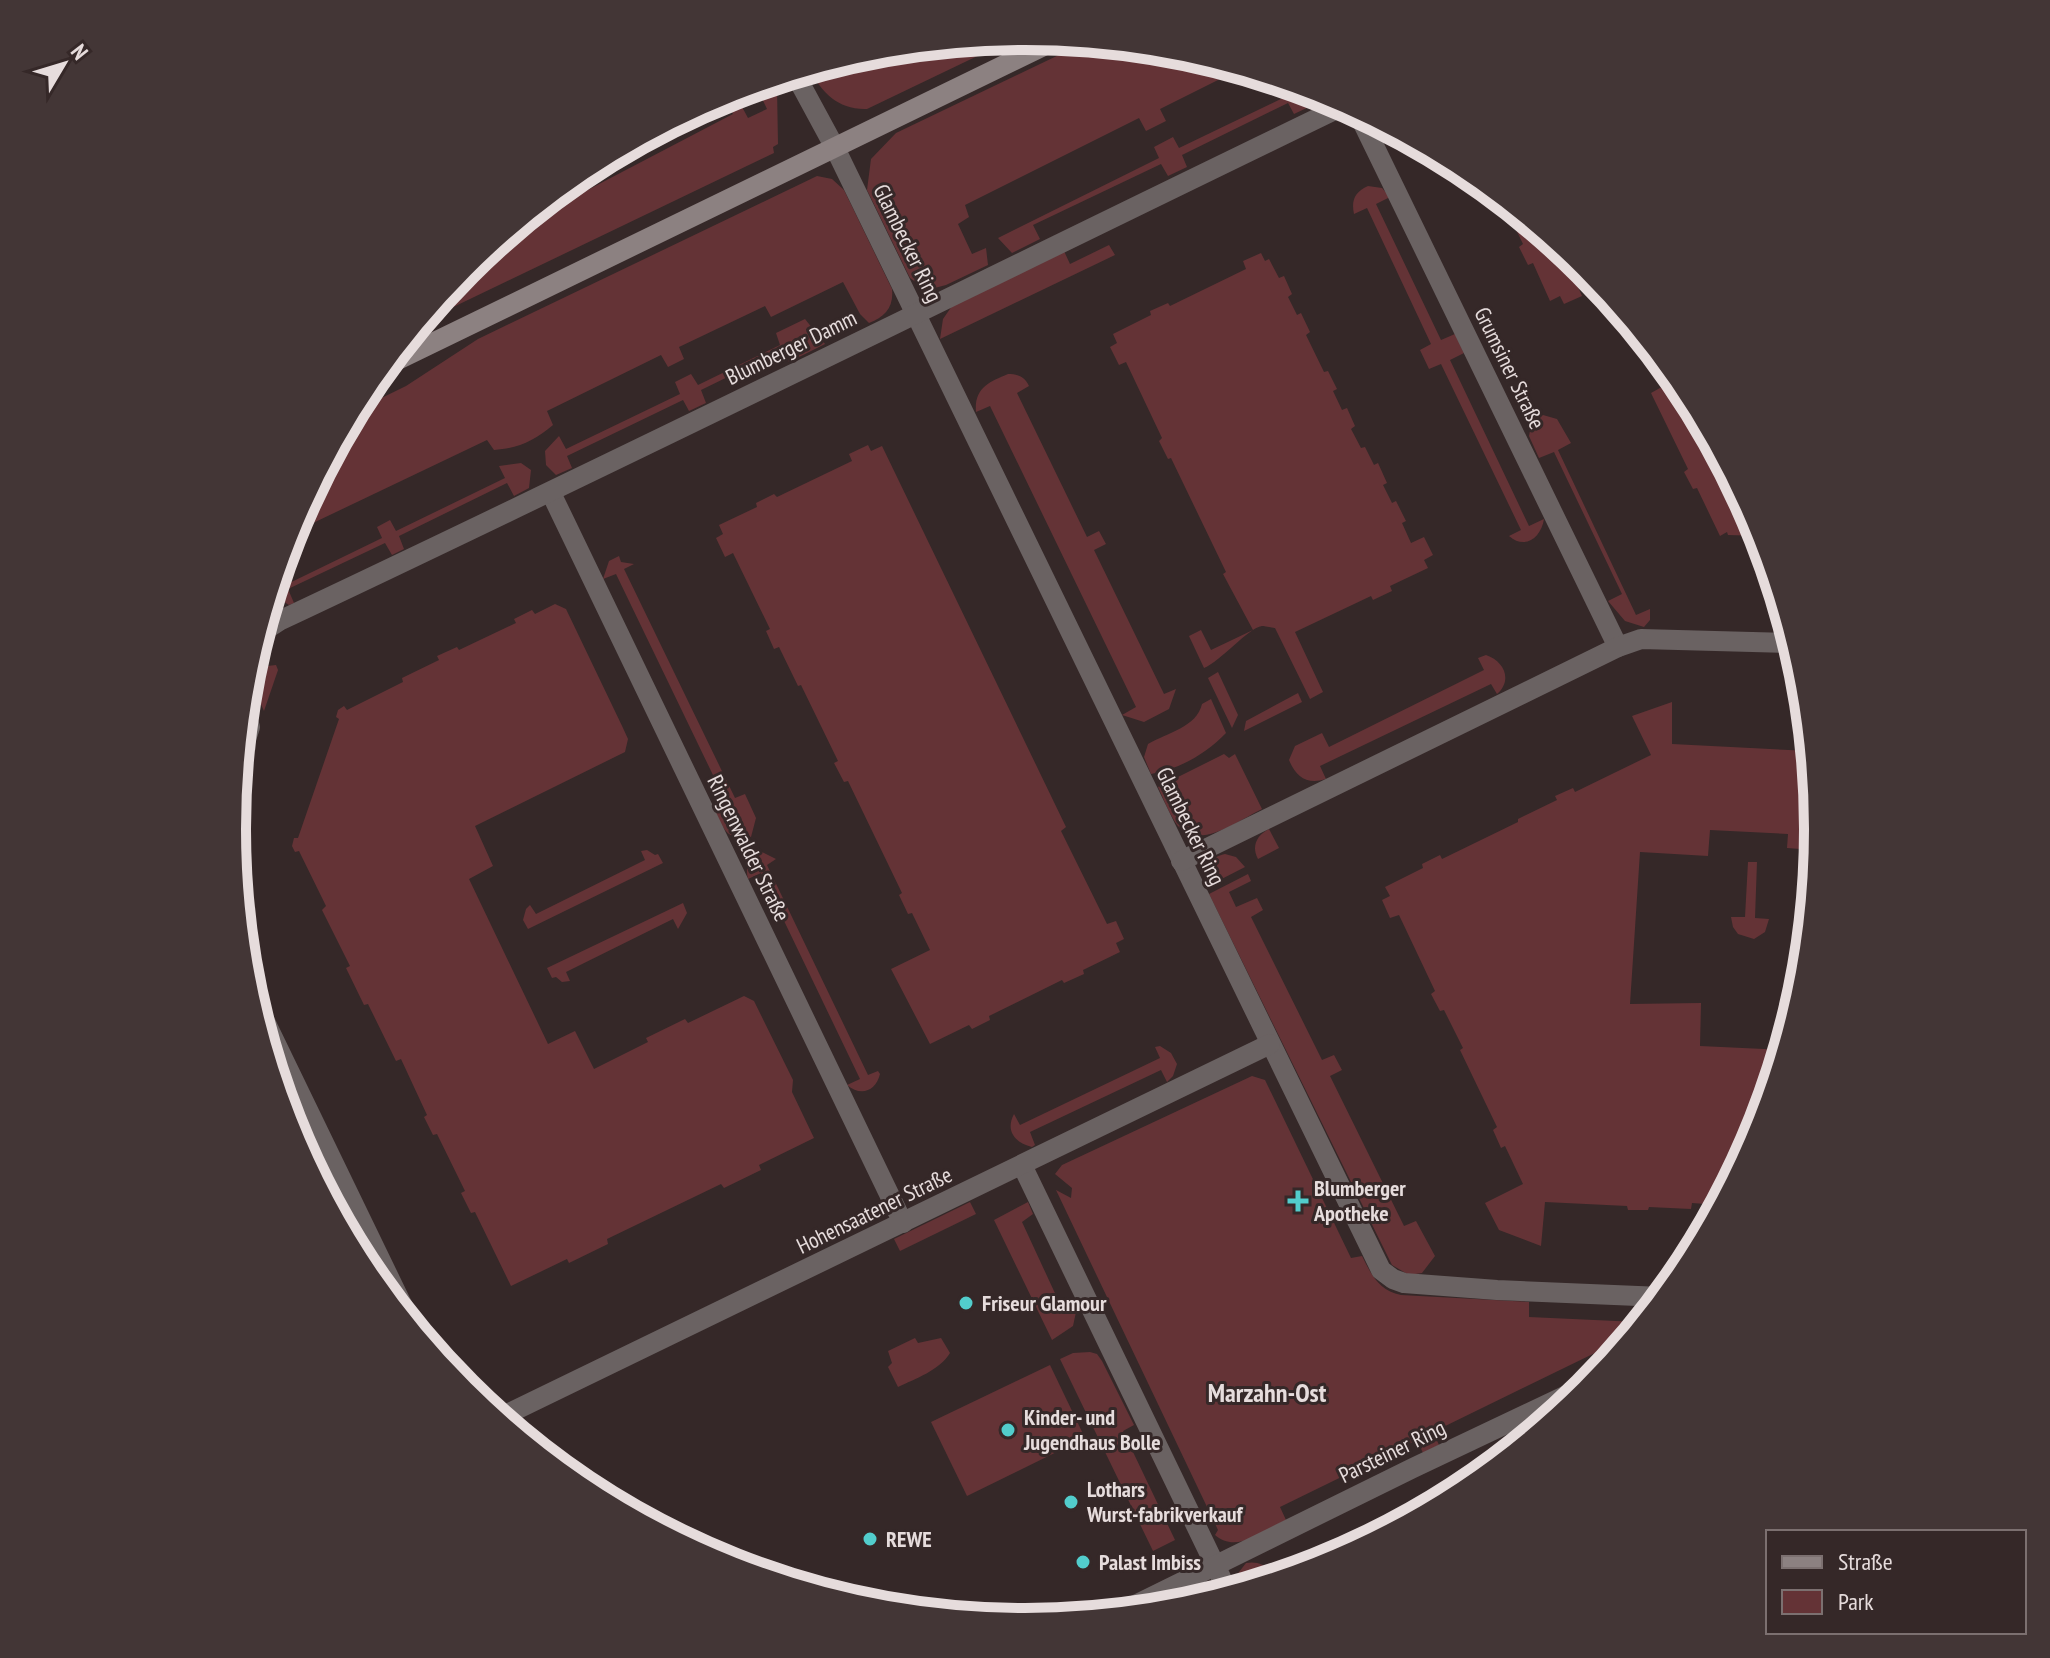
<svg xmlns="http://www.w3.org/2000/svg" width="2050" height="1658" font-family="'PT Sans Narrow',sans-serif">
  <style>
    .green { fill: #643336 }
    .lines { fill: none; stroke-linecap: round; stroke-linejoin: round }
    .minor { stroke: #6a6262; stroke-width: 20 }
    .secondary { stroke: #8c8181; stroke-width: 20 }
    .poi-dot { fill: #52cdcc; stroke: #352828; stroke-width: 3 }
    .labels { text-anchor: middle; stroke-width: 6; stroke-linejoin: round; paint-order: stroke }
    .street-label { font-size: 22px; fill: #e6dcdc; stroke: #352828 }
    .poi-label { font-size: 22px; font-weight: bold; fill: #e6dcdc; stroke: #352828; text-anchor: start }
    .quarter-label { font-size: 26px; font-weight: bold; fill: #e6dcdc; stroke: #352828 }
    .rim { fill: none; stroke: #e6dcdc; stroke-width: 10 }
  </style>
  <rect width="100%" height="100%" fill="#352828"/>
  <g class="green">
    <path d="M1017 37 867 109C838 110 823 93 809 70L871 51Z"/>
    <polygon points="1086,42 1180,51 1240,69 1160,109 1166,121 1146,131 1139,118 965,205 969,217 958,224 972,254 986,248 988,265 946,285 927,290 910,278 867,190 871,159 896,133"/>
    <polygon points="770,82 777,88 778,144 773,147 774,153 418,324 465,268 513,229 733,114 724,96 734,92 748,118 767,109 756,86"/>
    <polygon points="1283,82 1330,97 1294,114 1288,103 1182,155 1187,167 1168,176 1161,164 1033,225 1040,239 1012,253 998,238 1159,158 1154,147 1173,137 1179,148 1285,97 1279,84"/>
    <path d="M817 176 832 179 844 190 892 289C894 307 885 317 869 323L860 314 843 282 771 317 765 306 679 347 684 359 668 367 661 355 547 411 553 425C534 441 519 448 494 450L487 440 290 534 353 412 406 386 478 339Z"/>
    <path d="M1368 186 1382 188 1390 197 1376 204 1441 340 1455 334 1464 353 1450 360 1529 526 1544 519C1541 538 1525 550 1509 536L1521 530 1441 364 1429 369 1420 350 1431 344 1367 208 1354 214C1351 200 1355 192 1368 186Z"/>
    <polygon points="1501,199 1586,269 1595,279 1578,287 1582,296 1564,304 1560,296 1550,301 1533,263 1528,265 1519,247 1523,244"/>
    <polygon points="1109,245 1115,255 940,339 943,319 952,306 1064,251 1070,264"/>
    <path d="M1261 253 1265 261 1269 259 1279 278 1284 276 1292 294 1288 297 1297 315 1301 313 1310 332 1306 335 1324 372 1328 371 1337 389 1333 391 1342 410 1347 408 1355 426 1351 429 1361 448 1365 447 1374 465 1378 463 1387 483 1383 485 1392 503 1396 501 1406 521 1402 523 1411 543 1424 537 1433 555 1424 560 1428 568 1390 586 1392 591 1373 600 1371 596 1295 632 1323 692 1310 699 1275 628C1274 628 1263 626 1262 626 1248 628 1221 661 1204 668L1189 636 1201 630 1211 650 1253 630 1223 574 1226 572 1171 458 1168 459 1159 441 1162 438 1126 362 1119 365 1110 347 1117 343 1113 334 1151 315 1150 311 1168 303 1170 306 1246 269 1243 261Z"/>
    <polygon points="805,319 825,344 789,362 783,350 701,390 706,403 689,411 683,400 567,456 572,468 556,475 546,465 545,451 559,436 566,449 680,394 675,382 691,374 698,385 780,345 776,333"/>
    <path d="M1008 374C1018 374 1025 377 1029 386L1017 393 1087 537 1099 531 1106 544 1094 550 1164 694 1176 689 1169 709 1144 722 1122 715 1136 707 990 406 976 412C974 388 989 382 1008 374Z"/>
    <polygon points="1676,379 1685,389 1761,536 1728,535 1727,532 1720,536 1697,488 1693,489 1684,472 1688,469 1651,393"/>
    <polygon points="1543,415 1557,419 1571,443 1558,450 1636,615 1650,609 1650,620 1644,627 1625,621 1608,601 1622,594 1554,452 1539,458 1529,436 1532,421"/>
    <polygon points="868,445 871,451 882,446 1066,827 1061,831 1107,924 1116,921 1124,939 1116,943 1120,952 1083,970 1084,974 1064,983 1062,980 989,1016 990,1020 972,1029 969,1025 930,1044 891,969 930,950 912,913 908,914 899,895 902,893 848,781 844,782 834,763 838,761 801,685 798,686 779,647 774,649 766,631 770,629 733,553 725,557 716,538 723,534 719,525 757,507 756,503 774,494 777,497 852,461 849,454"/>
    <polygon points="521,463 531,470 529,488 514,496 507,483 399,536 404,549 392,555 385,543 288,589 294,603 289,605 276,597 273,591 382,538 377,527 390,520 396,531 505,478 499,466"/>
    <path d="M619 556 621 562 634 564 624 569 735 798 745 794 756 818 751 837C727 842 723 828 714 809L726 802 616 574 603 579 609 561Z"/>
    <polygon points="555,604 566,609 623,728 628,739 625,752 475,826 493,866 469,879 548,1044 575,1031 594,1069 648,1042 646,1038 685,1019 688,1023 744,996 754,1001 793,1080 792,1092 814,1138 759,1165 761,1170 724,1188 721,1184 607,1239 608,1244 569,1263 567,1259 511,1286 475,1212 471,1213 461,1193 465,1191 437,1134 433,1135 424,1117 427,1115 401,1059 396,1061 368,1004 364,1005 346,968 350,966 322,910 326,906 299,851 295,852 292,846 294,838 298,838 339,719 336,717 338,710 344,706 347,710 403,682 402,678 439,660 437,656 457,647 459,650 516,623 514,619 532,610 535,614"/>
    <path d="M1486 655C1504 661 1513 680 1497 694L1491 684 1320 766 1326 779C1307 785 1296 777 1289 760L1295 746 1322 733 1329 747 1484 670 1478 658Z"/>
    <polygon points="276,665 278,670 264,711 254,689 259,667"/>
    <polygon points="1218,672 1238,715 1232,728 1208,678"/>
    <polygon points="1298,693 1302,702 1244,731 1246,721"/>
    <path d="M1211 699 1226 733C1207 753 1180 769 1151 774L1144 757 1148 744C1167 733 1197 727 1202 704Z"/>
    <polygon points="1672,702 1672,744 1810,751 1818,829 1808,931 1796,931 1800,849 1787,848 1788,834 1710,830 1708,856 1640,852 1630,1004 1701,1003 1700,1046 1783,1050 1757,1133 1719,1205 1692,1203 1691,1209 1649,1207 1648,1210 1628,1210 1627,1206 1545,1202 1541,1246 1499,1230 1485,1203 1523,1184 1505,1146 1501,1148 1493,1130 1497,1127 1460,1050 1463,1048 1444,1010 1440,1011 1431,994 1435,991 1399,915 1390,918 1382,900 1390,896 1385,887 1423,868 1422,864 1440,855 1442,859 1518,822 1518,819 1557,800 1555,796 1573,788 1575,792 1651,755 1632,716"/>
    <path d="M1224 754 1229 758 1235 754 1262 809C1237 821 1196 854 1175 822 1168 811 1163 798 1158 787Z"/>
    <path d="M1269 829 1279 848 1258 859C1251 846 1257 835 1269 829Z"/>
    <polygon points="647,850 655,855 658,854 663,863 528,929 523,920 526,909 530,905 536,914 645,860 641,851"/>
    <path d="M760 851 776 859 767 865 868 1075 878 1071 880 1074C876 1091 861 1097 847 1085L860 1079 761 873 748 879C745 867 748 856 760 851Z"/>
    <path d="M1225 854 1236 857 1245 867 1206 887C1201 870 1208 858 1225 854Z"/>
    <polygon points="1748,862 1757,862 1755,918 1769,919 1765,932 1754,939 1738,934 1733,927 1731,917 1745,917"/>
    <polygon points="1248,874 1251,881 1229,892 1236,907 1257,898 1263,910 1251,917 1322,1060 1334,1055 1342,1070 1330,1076 1404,1226 1416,1221 1435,1256 1422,1273 1409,1275 1392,1265 1209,894"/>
    <polygon points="683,903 687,913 678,929 673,919 566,972 570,981 562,982 556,977 552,978 547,968"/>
    <path d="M1160 1046 1171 1053 1177 1064 1173 1076 1167 1082 1161 1070 1030 1132 1035 1145 1032 1147C1015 1143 1005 1131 1014 1114L1020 1125 1160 1058 1155 1047Z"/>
    <path d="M1252 1076 1265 1080 1351 1258 1362 1256C1371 1274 1379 1291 1401 1295L1529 1302V1317L1638 1322 1637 1327 1608 1363 1599 1351 1433 1432 1439 1445 1423 1453 1417 1440 1280 1507 1286 1520C1264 1531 1236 1554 1215 1535L1218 1530 1056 1190 1071 1198 1072 1188 1055 1174 1062 1165Z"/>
    <polygon points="970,1202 976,1214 900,1251 894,1239"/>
    <polygon points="1028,1202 1033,1214 1022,1222 1060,1304 1072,1299 1076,1312 1073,1326 1052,1340 994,1220"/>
    <path d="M915 1338 918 1343 941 1338 950 1353C940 1370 915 1379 898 1387L888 1367 892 1363 888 1351Z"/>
    <polygon points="1090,1352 1097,1354 1102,1361 1134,1425 1123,1431 1175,1540 1153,1551 1060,1359 1073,1353"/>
    <polygon points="1050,1365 1085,1438 967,1496 931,1422"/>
    <path d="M1246 1563C1256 1561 1264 1564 1271 1571L1270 1579 1239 1589 1236 1576Z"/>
  </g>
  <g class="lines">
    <g class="minor">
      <polyline points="795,74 834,146 1381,1270 1393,1279 1404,1283 1497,1290 1662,1297"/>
      <polyline points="1357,111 1618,647"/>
      <polyline points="551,493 903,1223"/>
      <path d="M259 634 279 621C636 453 989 277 1345 105"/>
      <polyline points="239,760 250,727 244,710"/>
      <polyline points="1181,861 1618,647 1641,639 1793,643"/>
      <polyline points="247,984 413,1327"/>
      <polyline points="1022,1165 1228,1592"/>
      <polyline points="499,1418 1270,1044"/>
      <polyline points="1119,1613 1413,1468 1590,1384"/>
    </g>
    <polyline class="secondary" points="383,367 1058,39"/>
  </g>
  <g class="poi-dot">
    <path d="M1294 1189h8v8h8v8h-8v8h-8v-8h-8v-8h8z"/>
    <circle cx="966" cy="1303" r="8"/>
    <circle cx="1008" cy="1430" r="8"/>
    <circle cx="1071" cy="1502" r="8"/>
    <circle cx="870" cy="1539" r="8"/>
    <circle cx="1083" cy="1562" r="8"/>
  </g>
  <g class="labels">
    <g class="street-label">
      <text transform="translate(908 243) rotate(64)" y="8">Glambecker Ring</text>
      <text transform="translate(791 347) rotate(-26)" y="8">Blumberger Damm</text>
      <text transform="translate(1510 368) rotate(64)" y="8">Grumsiner Straße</text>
      <text transform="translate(1191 826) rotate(64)" y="8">Glambecker Ring</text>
      <text transform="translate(749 848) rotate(64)" y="8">Ringenwalder Straße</text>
      <text transform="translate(874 1210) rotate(-26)" y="8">Hohensaatener Straße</text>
      <text transform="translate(1392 1451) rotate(-26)" y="8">Parsteiner Ring</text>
    </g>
    <g class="poi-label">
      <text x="1314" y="1196">Blumberger<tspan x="1314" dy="25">Apotheke</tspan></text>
      <text x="982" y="1311">Friseur Glamour</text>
      <text x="1024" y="1425">Kinder- und<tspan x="1024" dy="25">Jugendhaus Bolle</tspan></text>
      <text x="1087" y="1497">Lothars<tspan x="1087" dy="25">Wurst-fabrikverkauf</tspan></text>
      <text x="886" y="1547">REWE</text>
      <text x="1099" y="1570">Palast Imbiss</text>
    </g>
    <g class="quarter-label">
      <text x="1267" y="1402">Marzahn-Ost</text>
    </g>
  </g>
  <path d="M0 0H2050V1658H0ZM246 829a779 779 0 1 1 1558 0a779 779 0 1 1-1558 0Z" fill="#433636" fill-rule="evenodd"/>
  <path class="rim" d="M246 829a779 779 0 1 1 1558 0a779 779 0 1 1-1558 0Z"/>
  <rect x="1766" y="1530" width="260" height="104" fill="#352828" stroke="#7c7070" stroke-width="2"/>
  <rect x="1782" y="1556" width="40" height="12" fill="#8c8181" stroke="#7c7070" stroke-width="2"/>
  <text x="1838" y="1570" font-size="24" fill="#e6dcdc">Straße</text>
  <rect x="1782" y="1590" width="40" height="24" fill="#643336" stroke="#7c7070" stroke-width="2"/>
  <text x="1838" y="1610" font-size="24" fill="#e6dcdc">Park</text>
  <g transform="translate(64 64) rotate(52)" stroke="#352828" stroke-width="6" paint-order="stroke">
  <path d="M0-6L14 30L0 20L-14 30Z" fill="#e6dcdc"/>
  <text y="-12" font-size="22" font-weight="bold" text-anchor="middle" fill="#e6dcdc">N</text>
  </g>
</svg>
